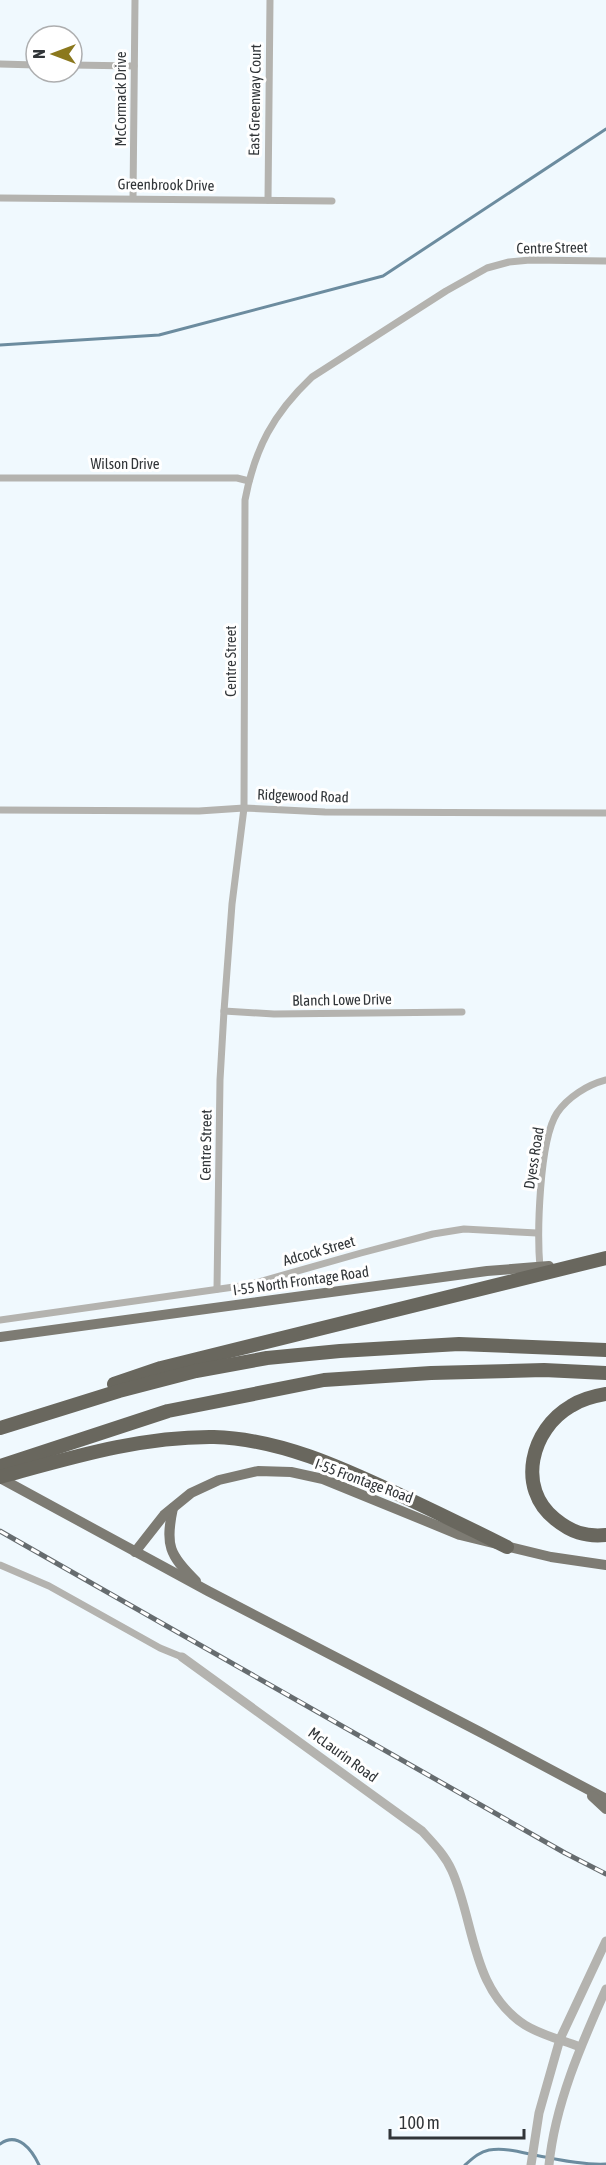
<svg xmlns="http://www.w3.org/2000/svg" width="606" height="2165" font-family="'Asap Condensed',sans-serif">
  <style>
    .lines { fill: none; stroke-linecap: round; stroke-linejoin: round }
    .stream { stroke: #6c8c9f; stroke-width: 3 }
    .minor { stroke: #b4b3af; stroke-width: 7 }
    .tertiary { stroke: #b4b3af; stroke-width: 9 }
    .primary { stroke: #7d7b73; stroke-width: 10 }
    .motorway { stroke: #69675e; stroke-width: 14 }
    .rail-casing { stroke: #666c6f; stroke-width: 5 }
    .rail { stroke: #fff; stroke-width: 3; stroke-dasharray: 9; stroke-linecap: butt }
    .labels { text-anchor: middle; stroke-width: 6; stroke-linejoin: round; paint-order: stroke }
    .street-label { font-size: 15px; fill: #313538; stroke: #fff }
  </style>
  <rect width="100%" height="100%" fill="#f0f9fe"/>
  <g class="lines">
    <g class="stream">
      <polyline points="0,345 159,335 383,276 606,129"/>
      <path d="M0 2144C18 2131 32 2150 39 2165"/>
      <path d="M465 2165C472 2159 479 2152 489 2150 508 2147 526 2154 545 2157 564 2161 586 2165 606 2164"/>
    </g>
    <g class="minor">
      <polyline points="0,64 36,65"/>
      <polyline points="72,65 134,66"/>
      <polyline points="0,198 332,201"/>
      <polyline points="133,198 135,0"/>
      <polyline points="268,200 270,0"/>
      <polyline points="0,478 237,478 249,481"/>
      <polyline points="0,810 199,811 244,808 325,812 606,813"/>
      <polyline points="224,1011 274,1014 462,1012"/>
      <path d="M540 1268C537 1234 539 1141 557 1113 568 1097 587 1085 606 1080"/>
      <path d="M217 1289 220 1080 224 1011 232 904 244 808 245 500C255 448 273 414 312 377L446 291 487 268 509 262 530 260 606 261"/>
      <polyline points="0,1320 248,1285 361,1253 433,1234 464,1229 537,1233"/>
      <polyline points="0,1565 49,1586 160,1648 182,1657"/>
    </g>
    <g class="tertiary">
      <path d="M182 1657 422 1831C433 1843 445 1855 452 1871 475 1923 471 1990 525 2025 541 2035 562 2040 580 2047"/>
      <polyline points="531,2165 539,2113 560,2039 606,1941"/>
      <path d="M549 2165C555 2104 581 2045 606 1989"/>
    </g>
    <g class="primary">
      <polyline points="0,1337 487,1271 549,1266"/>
      <polyline points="0,1478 208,1591 480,1732 606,1799"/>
      <path d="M173 1508C165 1545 169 1555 196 1581"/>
      <polyline points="135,1552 164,1515 191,1493 219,1480 258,1471 291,1472 323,1479 460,1535 551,1557 606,1565"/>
      <polyline points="592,1796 606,1809"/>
    </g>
    <g class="motorway">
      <polyline points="114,1384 161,1368 606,1258"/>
      <path d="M606 1394C594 1396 582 1399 571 1406 531 1429 516 1488 555 1519 571 1532 585 1537 606 1535"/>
      <polyline points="0,1428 119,1391 196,1371 267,1358 340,1351 459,1344 606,1350"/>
      <polyline points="0,1466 168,1411 324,1380 431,1373 544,1370 606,1373"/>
      <path d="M0 1477C70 1458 141 1436 214 1437 280 1439 342 1468 400 1495 436 1512 471 1529 507 1547"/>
    </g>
    <g class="rail-casing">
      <polyline id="rail" points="0,1531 565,1853 606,1874"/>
    </g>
    <use href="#rail" class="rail"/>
  </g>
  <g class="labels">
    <g class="street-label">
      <text transform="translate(121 99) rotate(-90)" y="5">McCormack Drive</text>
      <text transform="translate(255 100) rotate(-89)" y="5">East Greenway Court</text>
      <text transform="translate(166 185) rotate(1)" y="5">Greenbrook Drive</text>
      <text transform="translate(552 248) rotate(-1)" y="5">Centre Street</text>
      <text x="125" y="469">Wilson Drive</text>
      <text transform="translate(231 661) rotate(-90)" y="5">Centre Street</text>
      <text transform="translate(303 796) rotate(2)" y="5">Ridgewood Road</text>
      <text transform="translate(342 1000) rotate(-1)" y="5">Blanch Lowe Drive</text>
      <text transform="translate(206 1145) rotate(-89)" y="5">Centre Street</text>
      <text transform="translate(534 1158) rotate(-81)" y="5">Dyess Road</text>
      <text transform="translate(319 1251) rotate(-16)" y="5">Adcock Street</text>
      <text transform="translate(301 1281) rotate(-8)" y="5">I-55 North Frontage Road</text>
      <text transform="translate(364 1481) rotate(20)" y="5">I-55 Frontage Road</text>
      <text transform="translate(343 1755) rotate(36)" y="5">McLaurin Road</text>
    </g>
  </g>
  <g transform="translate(54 54) rotate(270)"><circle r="28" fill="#ffffff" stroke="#adaeaf" stroke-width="1.5"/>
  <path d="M0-4.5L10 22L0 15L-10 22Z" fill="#8b781d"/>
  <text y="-9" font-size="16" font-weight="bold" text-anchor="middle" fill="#313538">N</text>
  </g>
  <path d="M390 2129v9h134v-9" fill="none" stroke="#313538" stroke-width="3"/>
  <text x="399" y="2129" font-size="18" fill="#313538" stroke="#ffffff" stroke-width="4.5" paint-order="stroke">100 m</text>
</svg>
